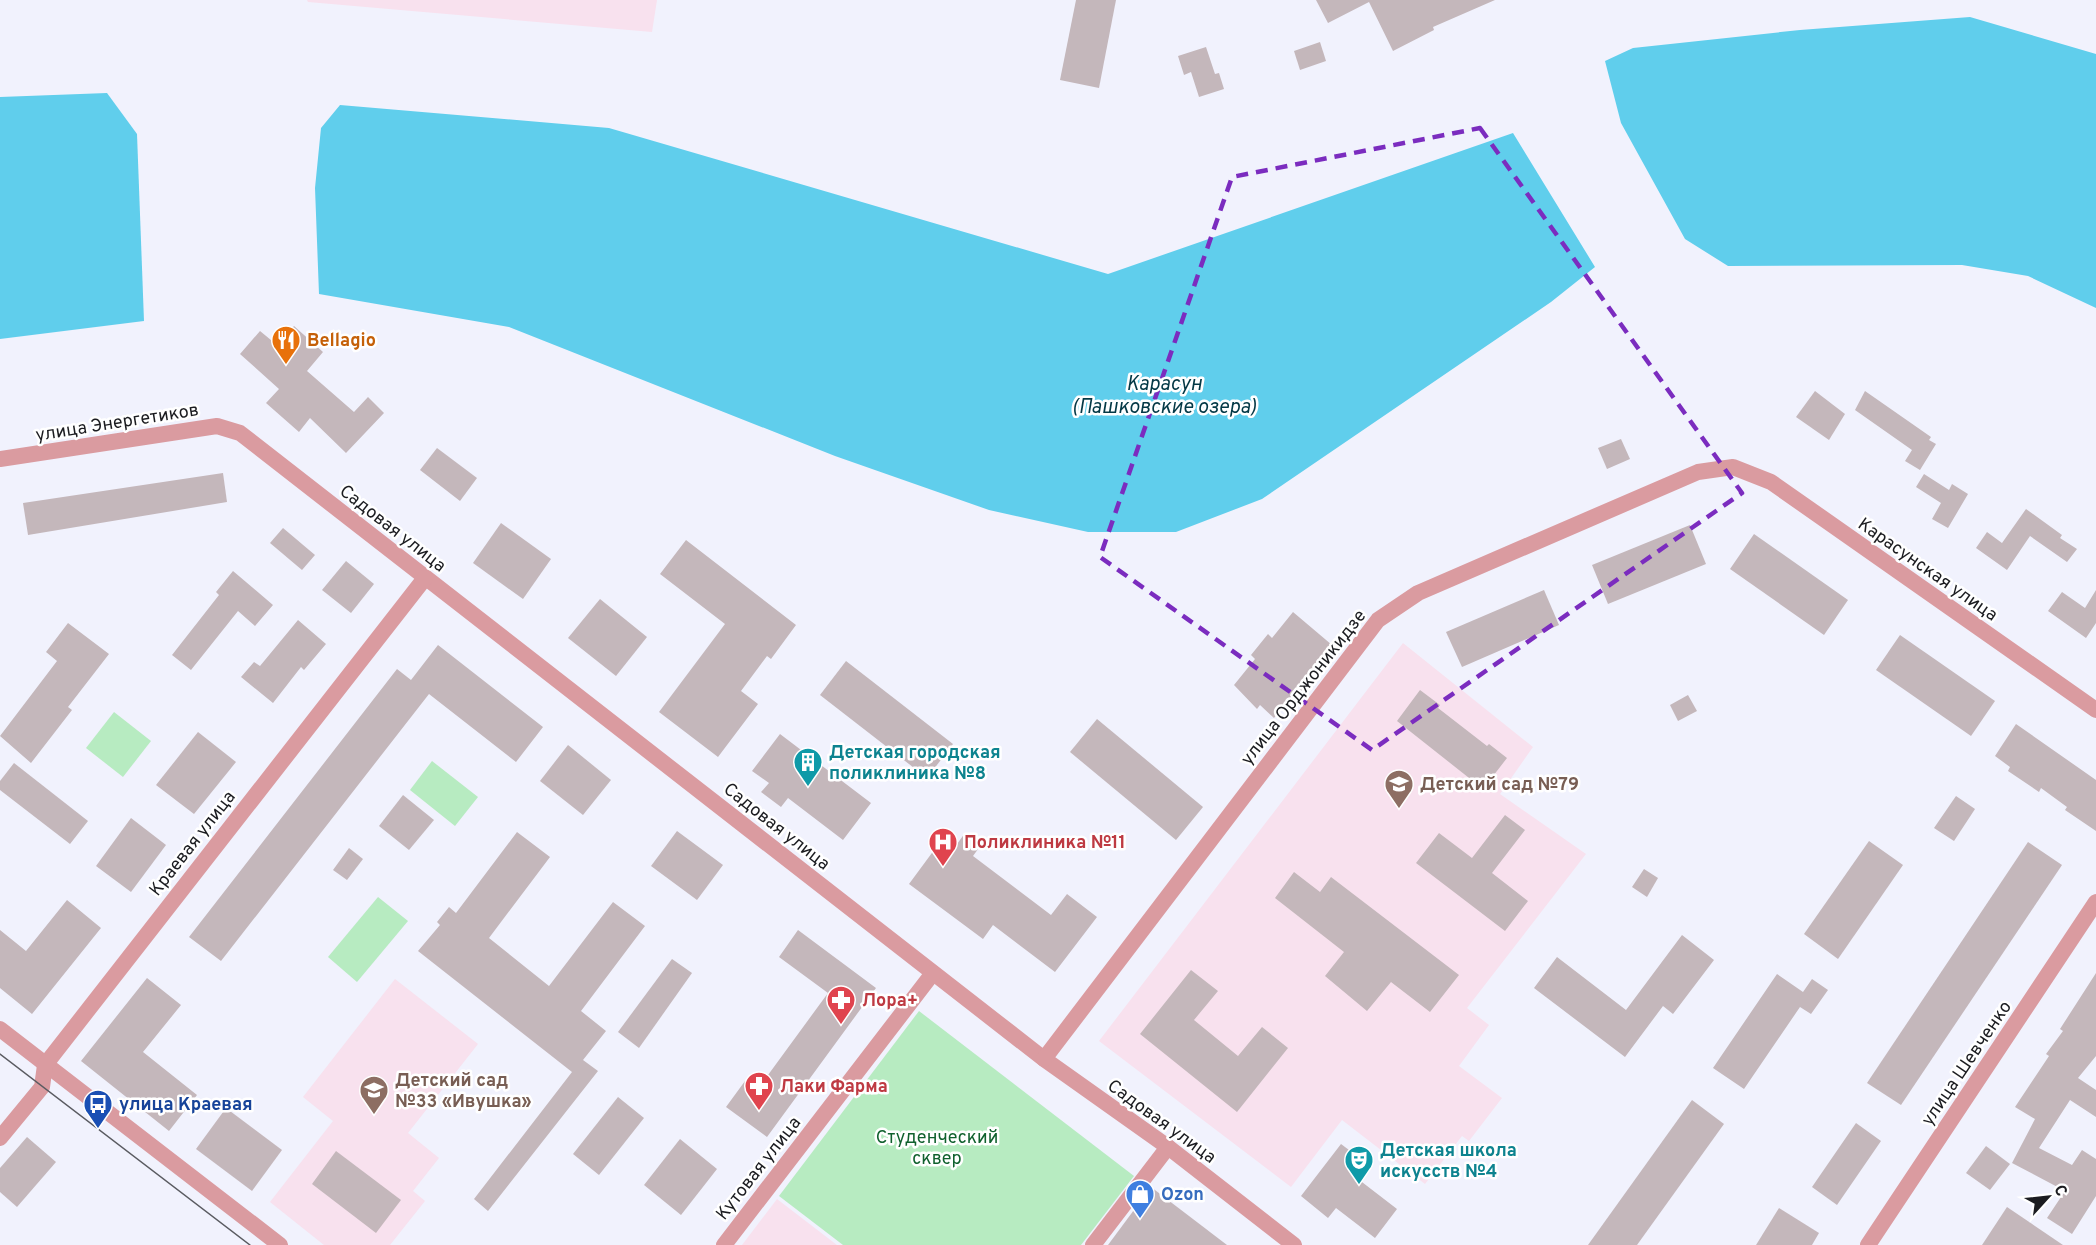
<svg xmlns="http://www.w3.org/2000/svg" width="2096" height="1245" font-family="Overpass,sans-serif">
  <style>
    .education { fill: #f8e1ee }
    .green { fill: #b7ebc1 }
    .water { fill: #60ceec }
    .building { fill: #c4b7bb }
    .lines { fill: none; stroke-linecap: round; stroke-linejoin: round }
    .street { stroke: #da9ba0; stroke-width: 16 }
    .tram { stroke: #5a5b61; stroke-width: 1.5 }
    .marked { fill: none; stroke: #7b2cbf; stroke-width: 4.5; stroke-dasharray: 12 8; stroke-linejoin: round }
    .labels { text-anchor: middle; stroke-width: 5; stroke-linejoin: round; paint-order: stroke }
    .food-label { font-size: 18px; font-weight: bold; fill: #c56008; stroke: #fff; text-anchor: start }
    .street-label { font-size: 18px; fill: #1b1c20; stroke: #fff }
    .culture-label { font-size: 18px; font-weight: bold; fill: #0d838f; stroke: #fff; text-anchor: start }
    .education-label { font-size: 18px; font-weight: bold; fill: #785e54; stroke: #fff; text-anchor: start }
    .health-label { font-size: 18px; font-weight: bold; fill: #be3a42; stroke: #fff; text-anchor: start }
    .transit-label { font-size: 18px; font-weight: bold; fill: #164399; stroke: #fff; text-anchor: start }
    .park-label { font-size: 18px; fill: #10612e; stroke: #fff }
    .shop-label { font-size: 18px; font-weight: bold; fill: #366cbe; stroke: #fff; text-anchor: start }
    .water-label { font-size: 20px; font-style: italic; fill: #043946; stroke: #fff }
  </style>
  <rect width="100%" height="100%" fill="#f1f2fd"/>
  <g class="education">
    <polygon points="307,0 657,0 652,32 308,2"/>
    <polygon points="1403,643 1533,747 1500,794 1586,854 1467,1008 1489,1025 1459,1066 1502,1098 1469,1141 1462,1136 1425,1184 1342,1120 1291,1187 1099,1041"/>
    <polygon points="395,979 478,1044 408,1133 439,1158 413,1191 425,1201 390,1245 324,1245 270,1202 333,1121 303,1097"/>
    <polygon points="777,1199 837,1245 742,1245"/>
  </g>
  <g class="green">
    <polygon points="114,712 151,741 123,777 86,748"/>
    <polygon points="432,761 478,797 455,826 410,790"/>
    <polygon points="378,897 408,921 357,982 328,957"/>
    <polygon points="919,1011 1134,1176 1081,1245 843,1245 779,1196"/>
  </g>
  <g class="water">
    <polygon points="1970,17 2096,54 2096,308 2028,276 1962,265 1728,266 1685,239 1621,123 1605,61 1633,48 1800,30"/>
    <polygon points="107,93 137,134 144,321 0,339 0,97"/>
    <polygon points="340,105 609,128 1108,274 1513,133 1595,267 1551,302 1262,499 1176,532 1088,532 989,510 835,456 509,327 319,294 315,188 321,128"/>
  </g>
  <g class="building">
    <polygon points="1076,0 1116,0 1099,88 1060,80"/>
    <polygon points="1316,0 1495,0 1433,27 1434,30 1393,51 1369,2 1328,23"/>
    <polygon points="1320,42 1326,61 1300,70 1294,51"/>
    <polygon points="1206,47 1215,74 1219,73 1224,89 1199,97 1191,72 1184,75 1178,56"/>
    <polygon points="294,326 323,352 307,371 354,412 368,397 384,413 346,453 310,418 299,432 266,403 279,389 240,354 260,331 277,345"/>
    <polygon points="1815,391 1845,414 1829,440 1796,417"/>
    <polygon points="1865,391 1931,437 1929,440 1936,444 1920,470 1905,461 1912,450 1855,410"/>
    <polygon points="1621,439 1630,459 1607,469 1598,448"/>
    <polygon points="437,448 477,478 460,501 420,470"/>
    <polygon points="223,473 227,502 28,535 23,503"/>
    <polygon points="1924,474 1949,490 1952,484 1968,494 1948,528 1932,519 1941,503 1916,487"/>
    <polygon points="2026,509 2062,535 2060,538 2077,549 2067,562 2030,536 2007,570 1976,548 1987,532 2002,543"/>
    <polygon points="501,523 551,559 523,599 473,563"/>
    <polygon points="1690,525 1706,564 1608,604 1592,565"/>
    <polygon points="283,528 315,555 302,570 270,543"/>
    <polygon points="1754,534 1848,600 1824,635 1730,569"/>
    <polygon points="686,540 796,625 771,659 767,656 741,691 758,704 718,757 659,712 725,624 660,574"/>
    <polygon points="346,561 374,584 351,613 322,590"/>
    <polygon points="233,571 273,605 255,626 238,611 191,670 172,655 219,595 216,592"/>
    <polygon points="1544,590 1559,625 1462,667 1446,632"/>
    <polygon points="2096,590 2096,623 2086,638 2048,611 2062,592 2085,608"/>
    <polygon points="600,599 647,637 616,676 568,638"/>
    <polygon points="1293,612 1332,645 1313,670 1316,673 1300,693 1297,690 1274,718 1260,705 1257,709 1234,685 1255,659 1251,655 1268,634 1272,638"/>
    <polygon points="298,620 326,644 304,670 301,667 273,703 241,677 254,662 260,666"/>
    <polygon points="68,623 109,654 68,707 72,710 31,763 0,736 57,661 46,652"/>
    <polygon points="1900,635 1995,701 1971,736 1876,670"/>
    <polygon points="438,645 543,727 516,762 429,694 221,961 189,937 397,669 411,680"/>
    <polygon points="846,661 953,744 927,778 820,695"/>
    <polygon points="1420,690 1440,705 1438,708 1487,746 1489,744 1507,758 1483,789 1397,721"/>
    <polygon points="1688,695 1697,711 1678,721 1670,705"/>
    <polygon points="1097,719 1203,807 1176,840 1070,752"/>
    <polygon points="2016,724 2096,780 2096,831 2065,810 2067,807 2041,788 2039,792 2008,771 2010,767 1995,756"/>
    <polygon points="198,732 236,762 194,814 156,785"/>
    <polygon points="780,734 871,803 843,840 788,798 781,807 761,792 769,783 752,771"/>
    <polygon points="568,745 611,780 583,815 540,781"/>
    <polygon points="14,763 88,821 70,844 0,790 0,781"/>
    <polygon points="403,795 434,820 409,850 379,826"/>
    <polygon points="1956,796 1975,809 1954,841 1934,828"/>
    <polygon points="1505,815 1525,830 1492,873 1528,901 1505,931 1416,863 1439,833 1472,858"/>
    <polygon points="131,818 166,845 131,892 96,866"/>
    <polygon points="677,831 723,865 697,900 651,866"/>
    <polygon points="517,832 550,857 489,938 549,986 613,902 645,926 581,1011 606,1031 583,1060 598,1071 488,1211 474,1199 572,1072 418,951 440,925 437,922 449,907 456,913"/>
    <polygon points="965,833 981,845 973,856 1051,915 1067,894 1097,917 1055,972 993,925 983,939 909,884 940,842 952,851"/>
    <polygon points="1869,841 1903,865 1838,959 1804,934"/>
    <polygon points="2028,842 2062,865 1901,1105 1867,1083"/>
    <polygon points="349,848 363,859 347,880 333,870"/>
    <polygon points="1644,869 1658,878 1647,897 1632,887"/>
    <polygon points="1294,872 1320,892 1331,877 1459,975 1430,1012 1391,982 1367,1011 1325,976 1344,952 1275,898"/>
    <polygon points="67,900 101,928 32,1014 0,988 0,930 26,951"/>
    <polygon points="798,930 876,988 767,1137 726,1107 745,1081 757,1090 828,993 779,957"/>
    <polygon points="1682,935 1714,960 1673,1014 1663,1006 1625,1057 1534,988 1557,957 1626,1010"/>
    <polygon points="672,959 692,973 639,1048 618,1032"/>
    <polygon points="1191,970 1218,991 1194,1020 1238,1056 1262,1027 1288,1048 1237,1112 1140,1034"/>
    <polygon points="2096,973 2096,1056 2078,1078 2096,1090 2096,1117 2070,1100 2039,1148 2072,1165 2082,1150 2096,1159 2096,1196 2072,1234 2047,1218 2065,1191 2012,1163 2035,1119 2015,1107 2049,1056 2046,1054 2063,1031 2060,1029"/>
    <polygon points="1777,974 1803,992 1812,979 1828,990 1811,1014 1800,1007 1744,1089 1713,1068"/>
    <polygon points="147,978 181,1005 143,1052 197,1095 169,1131 81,1061"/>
    <polygon points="618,1097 644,1118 599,1175 573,1154"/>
    <polygon points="1692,1100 1724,1124 1637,1245 1588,1245"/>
    <polygon points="226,1108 282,1150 252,1191 196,1149"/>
    <polygon points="1856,1123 1881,1141 1837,1205 1812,1187"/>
    <polygon points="27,1137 56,1162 17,1207 0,1192 0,1168"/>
    <polygon points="680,1139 717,1169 681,1215 644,1185"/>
    <polygon points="1341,1144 1369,1165 1358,1179 1397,1209 1375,1238 1336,1208 1328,1218 1301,1196"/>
    <polygon points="1986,1146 2010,1164 1990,1190 1966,1173"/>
    <polygon points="336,1151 401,1200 376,1233 312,1184"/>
    <polygon points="1151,1187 1227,1245 1108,1245"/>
    <polygon points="2007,1207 2063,1245 1982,1245"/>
    <polygon points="1779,1208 1819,1233 1812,1245 1756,1245"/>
  </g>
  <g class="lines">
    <g class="street">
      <polyline points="0,459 217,426 240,433 1044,1059 1168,1147 1294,1245"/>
      <polyline points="0,1029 280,1245"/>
      <polyline points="1044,1059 1378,620 1418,593 1698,472 1733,467 1771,482 2096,710"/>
      <polyline points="0,1138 42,1087 45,1065 425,578"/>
      <polyline points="724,1245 933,973"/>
      <polyline points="1093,1245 1168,1147"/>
      <polyline points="1868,1245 2096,902"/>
    </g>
    <polyline class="tram" points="0,1054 250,1245"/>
  </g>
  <path class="marked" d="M1480 128 1742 493 1372 750 1100 557 1232 177Z"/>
  <defs>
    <g id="restaurant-pin" transform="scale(1.5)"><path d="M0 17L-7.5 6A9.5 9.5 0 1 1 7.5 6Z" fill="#e8710a" stroke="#fff"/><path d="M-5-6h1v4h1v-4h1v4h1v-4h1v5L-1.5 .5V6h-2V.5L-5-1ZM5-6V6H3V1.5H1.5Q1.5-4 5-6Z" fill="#fff"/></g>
    <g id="building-pin" transform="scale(1.5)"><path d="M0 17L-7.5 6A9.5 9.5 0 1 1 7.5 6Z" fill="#0f9aa8" stroke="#fff"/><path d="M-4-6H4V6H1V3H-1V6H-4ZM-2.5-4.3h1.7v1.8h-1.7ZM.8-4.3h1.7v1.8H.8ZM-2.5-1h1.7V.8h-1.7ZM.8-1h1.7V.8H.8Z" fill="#fff"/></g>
    <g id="school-pin" transform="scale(1.5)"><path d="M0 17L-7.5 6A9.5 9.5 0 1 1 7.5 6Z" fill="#8d6e63" stroke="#fff"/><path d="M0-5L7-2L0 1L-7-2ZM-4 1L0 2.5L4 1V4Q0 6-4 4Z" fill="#fff"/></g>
    <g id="hospital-pin" transform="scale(1.5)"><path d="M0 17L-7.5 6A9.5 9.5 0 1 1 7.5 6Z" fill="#e0444e" stroke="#fff"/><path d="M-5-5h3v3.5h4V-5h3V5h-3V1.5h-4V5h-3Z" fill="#fff"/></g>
    <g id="pharmacy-pin" transform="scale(1.5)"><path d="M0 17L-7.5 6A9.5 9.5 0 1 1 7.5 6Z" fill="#e0444e" stroke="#fff"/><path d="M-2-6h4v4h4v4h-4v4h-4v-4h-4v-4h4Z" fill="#fff"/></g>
    <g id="bus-pin" transform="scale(1.5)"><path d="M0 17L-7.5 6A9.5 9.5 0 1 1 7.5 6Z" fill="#1a4fb4" stroke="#fff"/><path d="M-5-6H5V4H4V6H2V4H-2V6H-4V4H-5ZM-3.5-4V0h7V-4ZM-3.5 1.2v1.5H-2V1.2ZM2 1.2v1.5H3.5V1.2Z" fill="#fff"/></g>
    <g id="theatre-pin" transform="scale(1.5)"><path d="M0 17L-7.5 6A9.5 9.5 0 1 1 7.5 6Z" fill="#0f9aa8" stroke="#fff"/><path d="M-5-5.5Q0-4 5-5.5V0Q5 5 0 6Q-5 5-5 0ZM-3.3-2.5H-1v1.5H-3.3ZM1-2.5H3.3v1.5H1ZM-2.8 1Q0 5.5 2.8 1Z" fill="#fff"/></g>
    <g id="shop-pin" transform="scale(1.5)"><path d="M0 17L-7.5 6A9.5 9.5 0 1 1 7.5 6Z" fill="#3f7fe0" stroke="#fff"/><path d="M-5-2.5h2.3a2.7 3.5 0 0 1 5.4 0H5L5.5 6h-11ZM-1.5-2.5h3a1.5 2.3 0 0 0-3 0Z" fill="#fff"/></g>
  </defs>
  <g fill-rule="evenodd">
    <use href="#restaurant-pin" x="286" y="340"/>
    <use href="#building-pin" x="808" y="762"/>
    <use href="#school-pin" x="1399" y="784"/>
    <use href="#hospital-pin" x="943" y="842"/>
    <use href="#pharmacy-pin" x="841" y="1000"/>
    <use href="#pharmacy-pin" x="759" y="1086"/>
    <use href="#school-pin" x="374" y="1090"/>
    <use href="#bus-pin" x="98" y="1104"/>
    <use href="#theatre-pin" x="1359" y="1160"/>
    <use href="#shop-pin" x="1140" y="1194"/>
  </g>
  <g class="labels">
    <g class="food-label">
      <text x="307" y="346">Bellagio</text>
    </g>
    <g class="street-label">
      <text transform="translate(117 422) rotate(-9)" y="6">улица Энергетиков</text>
      <text transform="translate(393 528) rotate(38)" y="6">Садовая улица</text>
      <text transform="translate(1928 569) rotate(35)" y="6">Карасунская улица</text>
      <text transform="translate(1303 687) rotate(-52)" y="6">улица Орджоникидзе</text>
      <text transform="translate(777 826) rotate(38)" y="6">Садовая улица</text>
      <text transform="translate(192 843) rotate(-52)" y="6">Краевая улица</text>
      <text transform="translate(1966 1063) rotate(-56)" y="6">улица Шевченко</text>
      <text transform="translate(1162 1121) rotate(36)" y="6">Садовая улица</text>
      <text transform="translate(758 1168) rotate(-52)" y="6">Кутовая улица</text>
    </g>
    <g class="culture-label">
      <text x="829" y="758">Детская городская<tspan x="829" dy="21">поликлиника №8</tspan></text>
      <text x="1380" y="1156">Детская школа<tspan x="1380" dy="21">искусств №4</tspan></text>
    </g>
    <g class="education-label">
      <text x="1420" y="790">Детский сад №79</text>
      <text x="395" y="1086">Детский сад<tspan x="395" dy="21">№33 «Ивушка»</tspan></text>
    </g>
    <g class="health-label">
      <text x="964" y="848">Поликлиника №11</text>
      <text x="862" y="1006">Лора+</text>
      <text x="780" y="1092">Лаки Фарма</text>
    </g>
    <g class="transit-label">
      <text x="119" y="1110">улица Краевая</text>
    </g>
    <g class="park-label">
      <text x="937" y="1143">Студенческий<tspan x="937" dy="21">сквер</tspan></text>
    </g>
    <g class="shop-label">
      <text x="1161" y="1200">Ozon</text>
    </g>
    <g class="water-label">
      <text x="1164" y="390">Карасун<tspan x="1164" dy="23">(Пашковские озера)</tspan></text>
    </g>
  </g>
  <g transform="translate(2048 1197) rotate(63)" stroke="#ffffff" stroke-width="4.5" paint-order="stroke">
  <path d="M0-4.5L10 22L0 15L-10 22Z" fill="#1b1c20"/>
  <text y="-9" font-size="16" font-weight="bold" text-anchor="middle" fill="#1b1c20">С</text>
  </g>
</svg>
